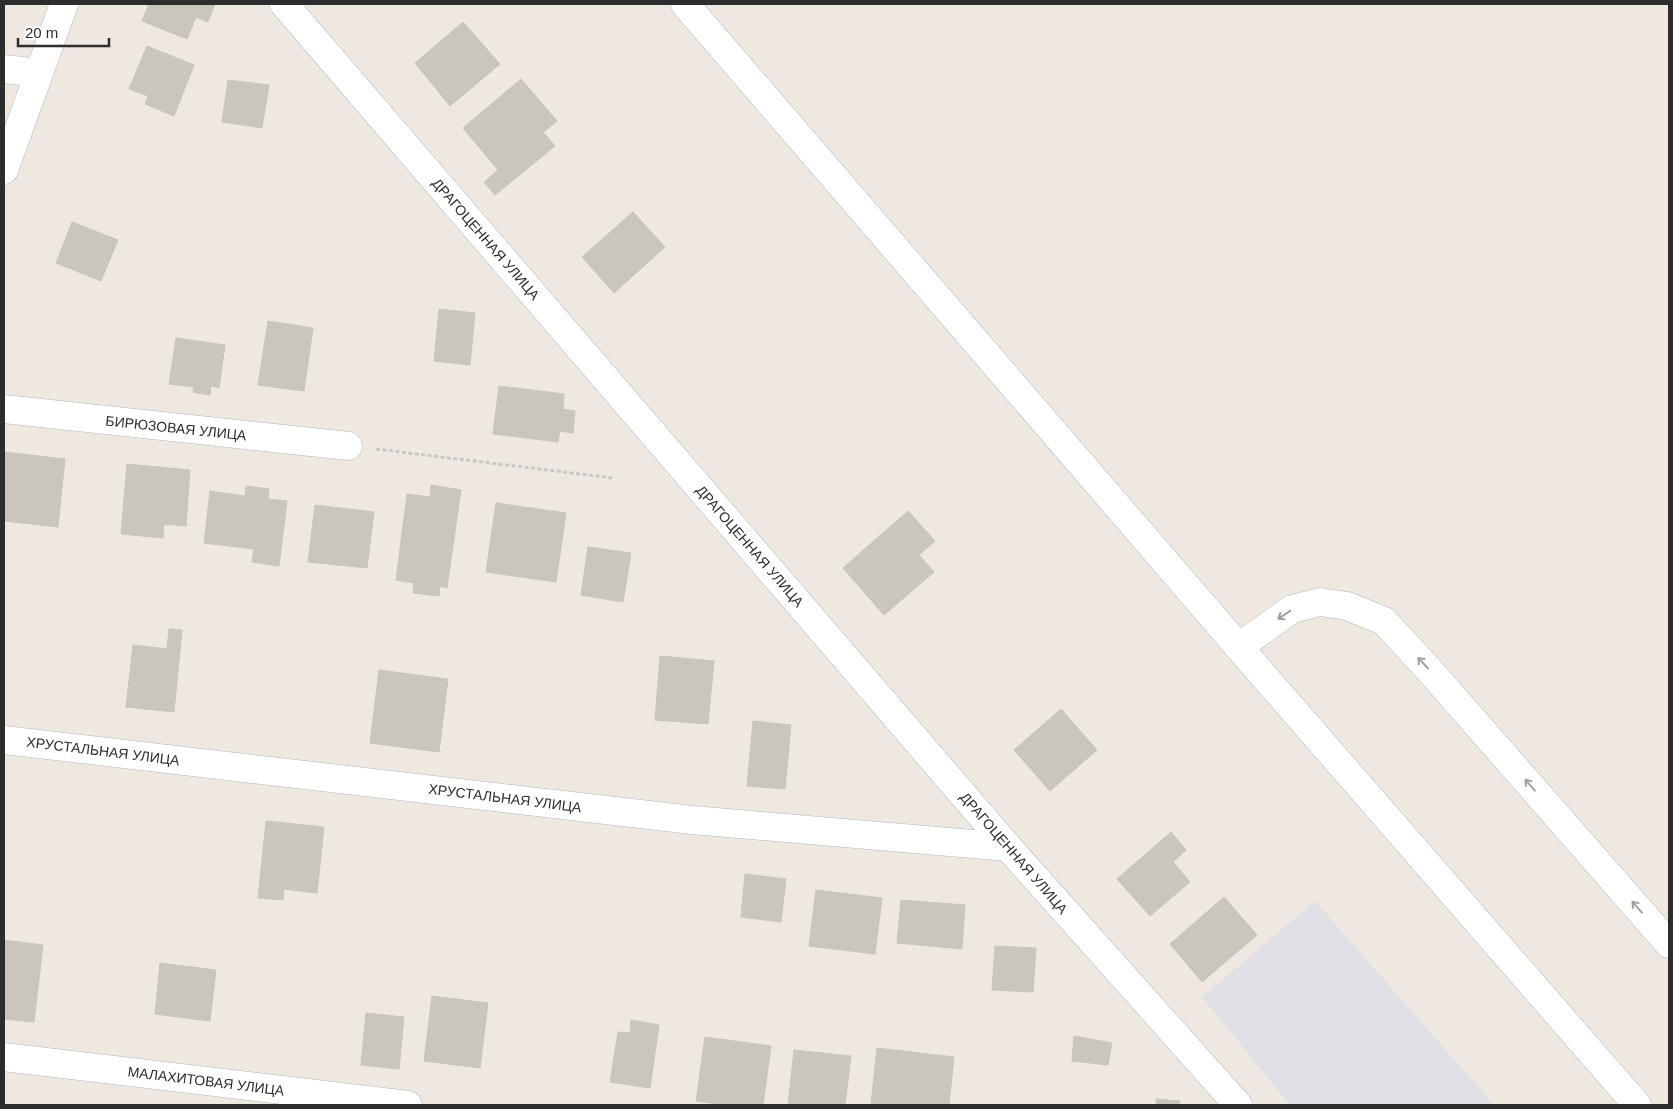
<svg xmlns="http://www.w3.org/2000/svg" width="1673" height="1109" font-family="Arial,sans-serif">
  <style>
    .industrial { fill: #e2e0e7 }
    .building { fill: #cac6be; stroke: #cac4b9 }
    .lines { fill: none; stroke-linecap: round; stroke-linejoin: round }
    .minor-casing { stroke: #b3b6c0; stroke-width: 29 }
    .path { stroke: #c8c8c8; stroke-width: 3; stroke-dasharray: 4 2.5; stroke-linecap: butt }
    .minor { stroke: #fff; stroke-width: 28 }
    .oneway { stroke: #a0a0a0 }
    .labels { text-anchor: middle; stroke-width: 4; stroke-linejoin: round; paint-order: stroke }
    .street-label { font-size: 14px; fill: #2d2d2d; stroke: #fff }
  </style>
  <rect width="100%" height="100%" fill="#eee8e0"/>
  <polygon class="industrial" points="1315,901 1494,1105 1290,1105 1202,997"/>
  <g class="building">
    <polygon points="149,4 215,4 208,22 196,17 187,39 142,21"/>
    <polygon points="463,22 500,64 450,106 415,63"/>
    <polygon points="147,46 194,65 174,116 145,104 148,96 129,89"/>
    <polygon points="521,79 557,121 498,170 463,128"/>
    <polygon points="228,80 269,85 262,128 222,122"/>
    <polygon points="543,132 555,146 495,195 484,182"/>
    <polygon points="633,212 665,247 614,293 582,257"/>
    <polygon points="72,222 118,240 101,281 56,263"/>
    <polygon points="439,309 475,313 470,365 434,361"/>
    <polygon points="268,321 313,328 304,391 258,385"/>
    <polygon points="176,338 225,345 219,388 211,386 210,395 193,392 194,387 169,384"/>
    <polygon points="499,386 564,394 563,409 575,411 573,433 560,431 558,442 493,434"/>
    <polygon points="4,452 65,459 58,527 4,521"/>
    <polygon points="127,464 190,470 186,526 164,524 163,538 121,534"/>
    <polygon points="431,485 461,490 447,588 440,586 439,596 413,593 414,583 396,580 407,494 430,497"/>
    <polygon points="246,486 269,489 268,499 287,501 279,566 252,562 254,549 204,543 210,491 245,496"/>
    <polygon points="496,503 566,513 556,582 486,572"/>
    <polygon points="315,505 374,512 367,568 308,562"/>
    <polygon points="908,511 935,541 919,555 934,572 884,615 843,568"/>
    <polygon points="588,547 631,553 623,602 581,595"/>
    <polygon points="169,629 182,630 174,712 126,707 133,645 167,649"/>
    <polygon points="660,656 714,661 708,724 655,720"/>
    <polygon points="379,670 448,679 439,752 370,743"/>
    <polygon points="1061,709 1097,750 1050,791 1014,750"/>
    <polygon points="753,721 791,725 785,789 747,786"/>
    <polygon points="266,821 324,827 317,893 284,889 283,900 258,898"/>
    <polygon points="1171,832 1186,850 1173,862 1190,882 1150,916 1117,879"/>
    <polygon points="745,874 786,879 781,922 741,917"/>
    <polygon points="816,890 882,898 875,954 809,946"/>
    <polygon points="1224,897 1257,935 1202,982 1170,944"/>
    <polygon points="901,900 965,905 962,949 897,943"/>
    <polygon points="4,940 43,945 34,1022 4,1019"/>
    <polygon points="995,946 1036,948 1033,992 992,990"/>
    <polygon points="160,963 216,970 210,1021 155,1014"/>
    <polygon points="432,996 488,1003 480,1068 424,1061"/>
    <polygon points="366,1013 404,1017 399,1069 361,1065"/>
    <polygon points="631,1020 659,1025 650,1088 610,1082 618,1032 630,1033"/>
    <polygon points="1074,1036 1112,1043 1108,1065 1072,1061"/>
    <polygon points="705,1037 771,1046 763,1105 726,1105 696,1101"/>
    <polygon points="877,1048 954,1057 949,1105 871,1105"/>
    <polygon points="794,1050 851,1056 845,1105 788,1105"/>
    <polygon points="1156,1099 1180,1101 1180,1105 1156,1105"/>
  </g>
  <g class="lines">
    <g class="minor-casing">
      <g id="minor">
        <polyline points="284,4 1008,847 1238,1105"/>
        <polyline points="685,4 1249,659 1637,1105"/>
        <polyline points="4,69 39,73"/>
        <polyline points="4,170 64,4"/>
        <polyline points="4,409 348,446"/>
        <polyline points="1239,647 1292,609 1320,602 1347,606 1384,621 1431,672 1669,944"/>
        <polyline points="4,740 692,820 1008,847"/>
        <polyline points="4,1057 408,1105"/>
      </g>
    </g>
    <polyline class="path" points="376,449 613,478"/>
    <use href="#minor" class="minor"/>
  </g>
  <defs><path id="oneway-shaft" d="M-6 0H5M1.5-3L5.5 0L1.5 3" fill="none" stroke-width="1.6" stroke-linecap="round" stroke-linejoin="round" transform="scale(1.25)"/></defs>
  <g class="oneway">
    <use href="#oneway-shaft" transform="translate(1284 615) rotate(147)"/>
    <use href="#oneway-shaft" transform="translate(1423 663) rotate(-133)"/>
    <use href="#oneway-shaft" transform="translate(1530 785) rotate(-131)"/>
    <use href="#oneway-shaft" transform="translate(1637 907) rotate(-131)"/>
  </g>
  <g class="labels">
    <g class="street-label">
      <text transform="translate(486 239) rotate(49)" y="5">ДРАГОЦЕННАЯ УЛИЦА</text>
      <text transform="translate(176 428) rotate(6)" y="5">БИРЮЗОВАЯ УЛИЦА</text>
      <text transform="translate(750 546) rotate(49)" y="5">ДРАГОЦЕННАЯ УЛИЦА</text>
      <text transform="translate(103 751) rotate(7)" y="5">ХРУСТАЛЬНАЯ УЛИЦА</text>
      <text transform="translate(505 798) rotate(7)" y="5">ХРУСТАЛЬНАЯ УЛИЦА</text>
      <text transform="translate(1014 853) rotate(49)" y="5">ДРАГОЦЕННАЯ УЛИЦА</text>
      <text transform="translate(206 1081) rotate(7)" y="5">МАЛАХИТОВАЯ УЛИЦА</text>
    </g>
  </g>
  <rect width="1673" height="1109" fill="none" stroke="#2d2d2d" stroke-width="10"/>
  <path d="M18 38v8h91v-8" fill="none" stroke="#2d2d2d" stroke-width="2.5"/>
  <text x="25" y="38" font-size="15" fill="#2d2d2d" stroke="#ffffff" stroke-width="4" paint-order="stroke">20 m</text>
</svg>
